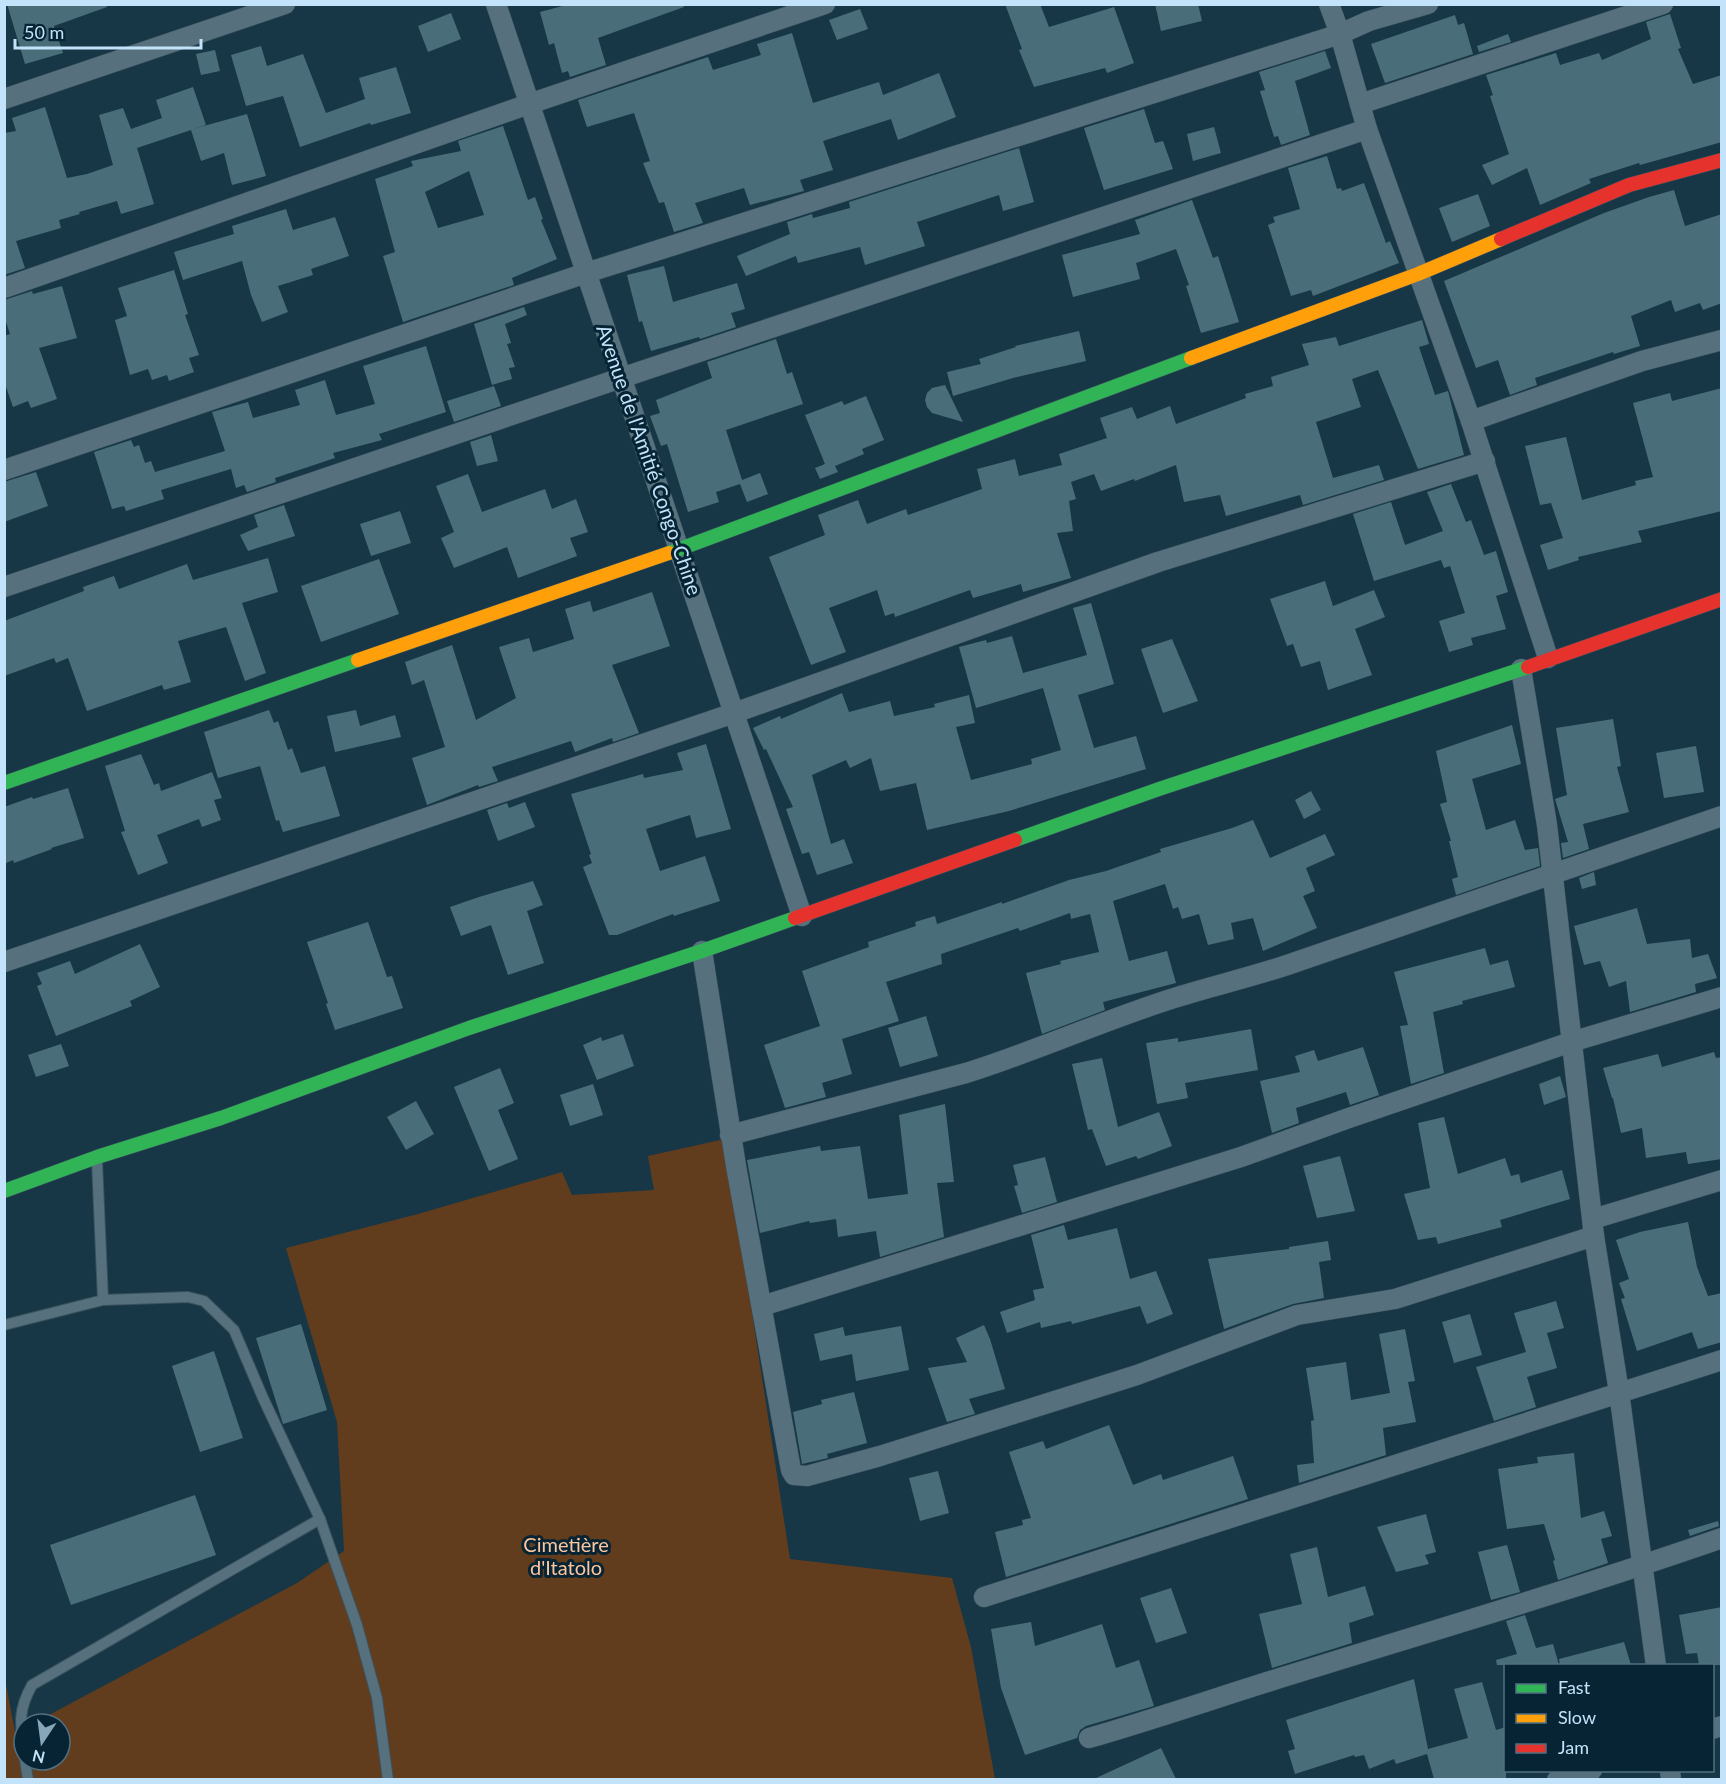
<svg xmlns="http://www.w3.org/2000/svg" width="1726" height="1784" font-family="Lato,sans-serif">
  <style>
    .green { fill: #623d1d }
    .building { fill: #496e7a; fill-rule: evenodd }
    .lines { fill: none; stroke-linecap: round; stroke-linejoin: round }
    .lane-casing { stroke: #3a525f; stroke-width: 12 }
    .street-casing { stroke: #3a525f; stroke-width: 21 }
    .fast-casing { stroke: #3a525f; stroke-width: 15 }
    .slow-casing { stroke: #3a525f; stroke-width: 15 }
    .jam-casing { stroke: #3a525f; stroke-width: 15 }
    .lane { stroke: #57707d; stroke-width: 10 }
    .street { stroke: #57707d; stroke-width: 20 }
    .fast { stroke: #30b455; stroke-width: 14 }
    .slow { stroke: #ff9f0a; stroke-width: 14 }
    .jam { stroke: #e5322d; stroke-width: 14 }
    .labels { text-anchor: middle; stroke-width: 6; stroke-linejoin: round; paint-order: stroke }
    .street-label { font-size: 20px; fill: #c2e3f9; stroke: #062433 }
    .park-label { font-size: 20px; fill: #fec59d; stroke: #062433 }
  </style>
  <rect width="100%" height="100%" fill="#173746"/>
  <polygon class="green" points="725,1139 790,1559 952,1578 971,1647 995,1779 5,1779 4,1674 15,1732 24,1728 24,1760 60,1760 60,1724 32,1724 297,1583 344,1551 337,1422 286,1248 418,1214 562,1172 572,1195 654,1190 648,1156"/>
  <g class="building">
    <polygon points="7,4 106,4 107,7 54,26 63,53 25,64"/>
    <polygon points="570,4 683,4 684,7 598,38 606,65 570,77 568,71 562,73 554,43 549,45 540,12"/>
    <polygon points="1005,4 1040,4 1049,27 1114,7 1134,63 1107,73 1105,68 1034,87 1019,50 1022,49"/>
    <polygon points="1155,4 1198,4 1202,21 1161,31"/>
    <polygon points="860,9 868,29 837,40 829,20"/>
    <polygon points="451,13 461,39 428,52 418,26"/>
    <polygon points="1670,14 1681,48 1678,49 1693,84 1722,75 1722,142 1640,165 1639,163 1589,179 1591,183 1540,205 1527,168 1492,185 1482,165 1509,154 1490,96 1493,95 1486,75 1556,53 1560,65 1599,53 1602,60 1651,39 1646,22"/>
    <polygon points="1455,15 1458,25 1464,23 1473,54 1385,83 1371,44"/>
    <polygon points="792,33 813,103 879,82 883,95 939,73 956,117 898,140 891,119 823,141 833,170 800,180 804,191 750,205 744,188 695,203 703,223 674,232 664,202 659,203 643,163 650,161 634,113 587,127 578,100 708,57 713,70 761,55 757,44"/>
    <polygon points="1508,34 1511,42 1479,52 1477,46"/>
    <polygon points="261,46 267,66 303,54 326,113 365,99 359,78 396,67 411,113 371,125 370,123 300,147 283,96 246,106 231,55"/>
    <polygon points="215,50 220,71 201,75 196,54"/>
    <polygon points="1325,51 1331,68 1295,81 1310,135 1281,145 1278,136 1274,137 1260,91 1265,90 1259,72"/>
    <polygon points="193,87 206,125 193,129 247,114 266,176 232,185 224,153 201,161 191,130 137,148 154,204 121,214 117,201 79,212 80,214 59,220 61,228 16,241 25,268 4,275 4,133 16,131 12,118 45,107 67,178 87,174 113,165 99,115 123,108 131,129 162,118 156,100"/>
    <polygon points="1144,109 1155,143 1163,141 1173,169 1104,190 1084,128"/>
    <path d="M503 126 528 200 535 197 543 219 541 220 557 259 512 278 514 285 403 322 383 256 395 252 375 179 413 166 411 161 461 151 458 141ZM469 171 484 215 438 228 425 192Z"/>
    <polygon points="1214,127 1221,153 1193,161 1187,134"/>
    <polygon points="1019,148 1034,202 1003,211 999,195 917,222 925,246 865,265 860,247 798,263 796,256 746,276 737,256 790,234 787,222 812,214 813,218 850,208 849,202"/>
    <polygon points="1327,156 1337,189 1341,188 1342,191 1364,183 1386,243 1390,241 1399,263 1313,296 1311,290 1291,296 1268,225 1275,222 1273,217 1300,209 1288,168"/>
    <polygon points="1674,190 1685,226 1722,214 1722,303 1703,310 1700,303 1675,312 1671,300 1631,316 1640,346 1614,354 1613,352 1535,378 1537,385 1510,395 1498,360 1476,368 1444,281 1604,213 1649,197"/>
    <polygon points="1478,194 1490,226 1452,242 1439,208"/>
    <polygon points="1192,200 1213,258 1218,256 1239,322 1201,333 1186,286 1189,285 1176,249 1136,263 1140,279 1073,297 1062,255 1140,234 1135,220"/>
    <polygon points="286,209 293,230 335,217 349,256 311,269 313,275 278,286 288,312 262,322 251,295 242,261 183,280 174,252 234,234 232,226"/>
    <polygon points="664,266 673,302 737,283 745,309 731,313 736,327 700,339 699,337 651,351 642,321 639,322 627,275"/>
    <polygon points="174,270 188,314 185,315 199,355 189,358 194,372 169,381 167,375 152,380 148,369 130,375 115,320 127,316 118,288"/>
    <polygon points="62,286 77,338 39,348 57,399 31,408 28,401 13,407 4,381 4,336 10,334 4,316 4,300 32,291 33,294"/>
    <polygon points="524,307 527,315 505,324 511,343 507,344 515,367 509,368 512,379 492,385 474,324"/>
    <polygon points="1422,320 1429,344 1419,347 1435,395 1448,391 1464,455 1418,469 1378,370 1352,379 1361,407 1316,422 1333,478 1379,465 1384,480 1303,505 1300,495 1226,516 1220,495 1184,502 1176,465 1135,481 1134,479 1101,491 1094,474 1071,482 1076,499 1069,501 1073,531 1057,533 1071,578 1023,592 1021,584 973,598 970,590 895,617 894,613 885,616 877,590 829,608 846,652 811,665 769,557 825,535 818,515 858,500 867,524 906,509 908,515 982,489 977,469 1015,459 1019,476 1062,465 1059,454 1107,438 1100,418 1132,407 1137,419 1170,406 1176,424 1246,398 1245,394 1273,386 1271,377 1309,365 1302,344 1336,337 1339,346"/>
    <polygon points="1079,331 1086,361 1013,378 953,396 947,372 981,364 979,359 1016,347 1015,346"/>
    <polygon points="776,339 787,374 792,372 803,404 726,430 742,480 760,473 768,494 747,502 740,484 716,492 719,502 688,512 667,444 661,446 650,416 660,413 656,400 712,378 707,362"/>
    <polygon points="426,346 446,412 379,434 382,440 333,453 335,458 275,478 276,482 247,492 244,485 236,488 231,469 161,490 164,499 126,511 124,506 112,509 94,452 131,440 134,447 139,445 145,463 151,461 155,472 225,451 212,412 248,402 253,418 300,405 295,390 325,380 336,415 375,404 363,366"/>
    <polygon points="945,385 963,422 932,413 927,407 925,400 927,393 932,388"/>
    <polygon points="494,386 501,406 454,422 447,401"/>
    <polygon points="1722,388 1722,511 1638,531 1642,542 1578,557 1579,560 1548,570 1540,545 1563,538 1551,503 1540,505 1525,446 1566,437 1582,500 1636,485 1635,481 1653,477 1633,403 1670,393 1672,401"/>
    <polygon points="866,396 884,440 862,449 864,454 835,466 838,472 820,479 815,468 825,464 805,415 842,401 844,405"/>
    <polygon points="491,435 498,461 477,466 470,442"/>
    <polygon points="36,472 48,506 4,522 4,482"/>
    <polygon points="468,474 482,512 545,489 552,509 576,499 588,532 570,538 577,556 518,578 507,547 454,568 441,538 454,532 436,486"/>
    <polygon points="1451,484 1466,522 1471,520 1484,555 1496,551 1508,592 1496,596 1506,629 1471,638 1473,645 1449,652 1439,621 1465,613 1450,566 1444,568 1441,560 1374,581 1353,514 1391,502 1405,545 1443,531 1427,492"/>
    <polygon points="284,505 295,536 248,551 240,535 258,527 254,515"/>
    <polygon points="400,511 411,543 371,556 360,524"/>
    <polygon points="268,558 278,592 242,603 266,673 245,681 226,627 178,641 191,682 164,690 162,685 87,711 68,658 56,663 54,658 4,676 4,621 84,591 83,587 114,576 119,589 187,564 193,580"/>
    <polygon points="379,559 399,614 321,642 301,586"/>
    <polygon points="1325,581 1333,606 1374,590 1385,617 1355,629 1372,675 1328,690 1320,661 1301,667 1293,644 1287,646 1270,599"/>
    <polygon points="652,592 670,646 612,665 639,733 613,742 612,738 575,752 571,741 492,767 498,781 479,787 478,785 427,805 412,758 445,747 424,680 412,685 405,662 452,645 476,720 516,698 499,647 529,638 533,652 574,639 565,609 590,601 593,612"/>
    <polygon points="1091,603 1114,684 1078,695 1094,748 1136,736 1146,769 1009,811 927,830 916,783 880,791 871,758 850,768 846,760 812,775 831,844 844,839 853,863 817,875 809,852 802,854 786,809 793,807 766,749 764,750 753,728 780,716 781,719 842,693 849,712 890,701 894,716 935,707 934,704 969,695 975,723 956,727 971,780 1032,764 1031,759 1061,750 1043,688 976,708 959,647 986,640 987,643 1012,636 1023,673 1087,655 1073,608"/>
    <polygon points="1172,639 1198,701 1163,713 1141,649"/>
    <polygon points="269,710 274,723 278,721 288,750 292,748 301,773 325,766 340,816 283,832 279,820 276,821 260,766 218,778 204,732"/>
    <polygon points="356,710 360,726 395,715 401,737 335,752 327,716"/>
    <polygon points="1613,719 1621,766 1617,767 1629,812 1583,824 1589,849 1563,858 1561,843 1568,842 1555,799 1567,795 1556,728"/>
    <polygon points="1512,725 1521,764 1472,779 1486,830 1515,820 1525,850 1538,848 1540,866 1456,895 1452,879 1458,877 1449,841 1451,841 1440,804 1447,802 1436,751"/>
    <polygon points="706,744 731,829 696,838 690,815 646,829 660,871 705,856 720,901 674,916 673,914 617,935 609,935 583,867 592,863 589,855 591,854 571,794 643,774 644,778 683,770 677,753"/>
    <polygon points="1696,746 1704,792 1664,798 1656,753"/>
    <polygon points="141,754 154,785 159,783 161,791 212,772 222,798 214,800 221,820 202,827 199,819 157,835 168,863 138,875 121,832 125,831 105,766"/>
    <polygon points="68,788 84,838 51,848 52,849 14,863 13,860 4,864 4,807 32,797 33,799"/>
    <polygon points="1311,791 1321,810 1304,819 1295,800"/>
    <polygon points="525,802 535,827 498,841 487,810 507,803 509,808"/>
    <polygon points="1253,820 1270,858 1325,834 1335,855 1306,868 1315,891 1303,896 1317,928 1263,951 1253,918 1231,923 1234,939 1208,945 1199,914 1182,919 1178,907 1173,909 1165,884 1113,901 1129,961 1167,951 1176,983 1103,1002 1105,1010 1042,1034 1026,973 1061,964 1060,961 1099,952 1090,914 1071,919 1070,913 1020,931 1018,928 941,954 942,964 886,982 899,1021 842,1039 852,1074 822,1083 826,1097 785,1108 764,1045 820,1026 802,971 869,947 868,942 916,926 915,922 935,916 937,924 1002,902 1002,904 1069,880 1106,871 1161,852 1160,849 1232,828"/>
    <polygon points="1594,872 1596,885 1582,889 1579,878"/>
    <polygon points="533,881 543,905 527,911 544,963 508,975 491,925 461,936 450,907 479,897"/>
    <polygon points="1637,908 1647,944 1690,939 1692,958 1708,954 1717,978 1695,984 1696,992 1630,1012 1626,981 1609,987 1600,961 1584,965 1574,926"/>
    <polygon points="368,922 387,977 392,976 403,1008 335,1030 326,1004 328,1003 307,942"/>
    <polygon points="140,944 160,987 130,1001 132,1006 56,1036 37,986 42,984 37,973 70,961 75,974"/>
    <polygon points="1485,948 1490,965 1508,960 1515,987 1462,1001 1463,1004 1433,1012 1444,1073 1411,1084 1400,1026 1408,1025 1394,972"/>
    <polygon points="926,1016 938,1056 900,1067 888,1028"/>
    <polygon points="1251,1029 1258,1070 1185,1083 1188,1098 1157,1104 1146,1043 1178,1038 1178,1042"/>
    <polygon points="623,1034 634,1066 597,1080 583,1045 601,1037 602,1041"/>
    <polygon points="61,1044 69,1066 36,1077 28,1055"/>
    <polygon points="1363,1047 1379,1095 1350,1105 1346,1092 1296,1108 1299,1123 1272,1133 1260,1081 1300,1072 1295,1056 1314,1050 1318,1061"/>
    <polygon points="1714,1052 1716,1058 1722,1057 1722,1159 1688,1164 1686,1152 1646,1158 1642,1128 1621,1133 1613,1098 1612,1098 1603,1068 1658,1054 1662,1067"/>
    <polygon points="1102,1058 1118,1127 1159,1112 1172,1146 1138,1159 1136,1156 1106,1166 1092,1129 1088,1130 1072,1064"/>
    <polygon points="500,1068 514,1103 498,1110 518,1159 489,1171 454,1087"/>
    <polygon points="1560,1076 1566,1097 1544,1105 1539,1084"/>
    <polygon points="593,1084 603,1115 570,1126 560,1095"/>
    <polygon points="416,1101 434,1134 406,1150 387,1117"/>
    <polygon points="945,1104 954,1182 937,1183 944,1237 880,1257 876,1231 838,1237 836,1219 810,1223 809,1221 760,1233 747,1160 820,1146 821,1151 860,1146 868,1199 908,1194 899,1115"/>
    <polygon points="1444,1117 1458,1174 1505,1158 1511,1176 1519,1174 1521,1183 1562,1170 1570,1199 1500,1220 1502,1227 1438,1244 1436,1237 1418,1240 1404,1194 1430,1188 1418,1123"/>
    <polygon points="1340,1156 1355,1211 1317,1218 1303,1166"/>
    <polygon points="1045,1157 1057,1202 1022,1213 1014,1186 1018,1185 1013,1165"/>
    <polygon points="1688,1222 1697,1267 1708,1296 1722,1293 1722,1342 1698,1349 1692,1332 1637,1351 1621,1299 1625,1298 1619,1283 1629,1279 1616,1240 1640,1232"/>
    <polygon points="1064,1225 1068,1240 1117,1228 1130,1279 1156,1271 1173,1314 1147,1324 1140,1306 1072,1324 1071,1321 1041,1328 1040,1322 1007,1333 1000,1312 1035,1300 1033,1290 1044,1288 1031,1235"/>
    <polygon points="1328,1241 1331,1260 1319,1262 1324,1298 1293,1304 1224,1329 1208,1259 1289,1249 1289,1247"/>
    <polygon points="1556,1301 1564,1328 1547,1333 1557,1368 1527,1377 1536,1407 1494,1421 1476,1367 1526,1352 1514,1313"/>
    <polygon points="1470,1314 1482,1355 1454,1363 1442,1322"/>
    <polygon points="301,1324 327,1410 283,1424 256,1338"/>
    <polygon points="984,1325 990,1339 1005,1389 969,1399 975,1414 947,1422 928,1368 967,1362 956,1338"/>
    <polygon points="901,1326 909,1370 856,1381 852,1354 820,1361 814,1334 843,1327 845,1336"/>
    <polygon points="1405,1329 1415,1381 1408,1382 1416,1422 1383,1428 1386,1455 1299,1483 1297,1465 1314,1463 1311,1421 1314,1420 1306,1368 1346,1362 1351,1400 1390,1393 1379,1334"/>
    <polygon points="214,1351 243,1438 200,1452 172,1366"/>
    <polygon points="854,1392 867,1443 827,1454 828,1458 802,1464 793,1412 822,1404 821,1400"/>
    <polygon points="1109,1425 1133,1485 1161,1474 1163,1480 1233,1456 1248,1499 1006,1577 995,1532 1023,1525 1022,1520 1031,1518 1009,1452 1043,1441 1046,1449"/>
    <polygon points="1574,1453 1581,1518 1604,1511 1612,1536 1601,1539 1608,1563 1558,1580 1553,1561 1555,1560 1544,1524 1507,1529 1498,1469 1538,1463 1537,1457"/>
    <polygon points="938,1471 949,1513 920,1521 909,1478"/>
    <polygon points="195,1495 216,1555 71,1605 50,1545"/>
    <polygon points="1426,1514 1436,1552 1425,1555 1429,1564 1396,1572 1377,1527"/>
    <polygon points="1718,1521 1719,1526 1690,1536 1688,1530"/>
    <polygon points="1507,1545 1520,1592 1491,1600 1478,1552"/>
    <polygon points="1317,1547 1328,1597 1365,1586 1374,1615 1349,1623 1352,1643 1272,1668 1259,1614 1302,1604 1290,1554"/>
    <polygon points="1171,1588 1187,1633 1156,1643 1140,1598"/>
    <polygon points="1722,1607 1722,1665 1699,1665 1697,1653 1686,1654 1679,1615"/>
    <polygon points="1525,1615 1536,1648 1553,1644 1559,1665 1497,1665 1496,1660 1517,1654 1506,1621"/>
    <polygon points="1031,1622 1035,1646 1102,1624 1116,1668 1139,1660 1154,1706 1086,1726 1080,1730 1077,1738 1025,1755 1001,1688 991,1629"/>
    <polygon points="1624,1642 1631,1665 1560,1665 1559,1659"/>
    <polygon points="1414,1679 1428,1749 1468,1738 1454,1689 1482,1682 1496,1730 1506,1727 1506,1779 1434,1779 1427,1754 1396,1764 1394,1759 1369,1769 1364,1755 1355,1757 1354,1755 1295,1774 1288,1751 1295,1749 1286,1720"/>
    <polygon points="1161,1748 1176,1779 1094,1779"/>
  </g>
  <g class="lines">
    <g class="lane-casing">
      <g id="lane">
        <polyline points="97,1161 103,1300 188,1297 204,1301 234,1330 263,1398 320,1519 357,1625 377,1698 388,1780"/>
        <polyline points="4,1325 103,1300"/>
        <path d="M24 1751C20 1723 18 1710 32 1685L320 1519"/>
        <polyline points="25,1760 28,1780"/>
      </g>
    </g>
    <g class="street-casing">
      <g id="street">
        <polyline points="496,4 802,916"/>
        <polyline points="1329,4 1340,34 1367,129 1471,421 1548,658"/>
        <polyline points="4,99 285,4"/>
        <polyline points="1360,104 1663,4"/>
        <polyline points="4,288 529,104 825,4"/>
        <polyline points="1471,421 1642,361 1722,340"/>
        <polyline points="4,470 586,273 1340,34 1369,21 1428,4"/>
        <polyline points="4,587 621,378 1367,129"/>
        <polyline points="1521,669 1547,825 1594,1236 1619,1392 1656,1666"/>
        <polyline points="702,951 736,1166 791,1470 794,1475 807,1476 880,1456 1137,1375 1297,1315 1395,1299 1594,1236"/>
        <polyline points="4,962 734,713 1158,562 1485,461"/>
        <path d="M730 1135 966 1073C1036 1051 1102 1021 1171 999 1211 986 1253 977 1293 963 1436 915 1578 864 1722 816"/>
        <polyline points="1593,1219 1722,1180"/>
        <polyline points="762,1306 1241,1157 1346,1119 1571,1042 1722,997"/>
        <polyline points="984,1597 1722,1360"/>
        <polyline points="1712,1729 1722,1726"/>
        <path d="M1089 1738C1162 1717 1233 1692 1306 1670 1445 1627 1584 1586 1722 1538"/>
        <polyline points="1670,1770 1671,1780"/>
        <polyline points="1557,1780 1592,1770"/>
      </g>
    </g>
    <g class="fast-casing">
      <g id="fast">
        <polyline points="669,553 1191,358"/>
        <polyline points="4,783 358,660"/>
        <polyline points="1015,840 1159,789 1528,667"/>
        <polyline points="4,1191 97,1157 221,1118 469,1028 702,951 795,918"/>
      </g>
    </g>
    <g class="slow-casing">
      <g id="slow">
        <polyline points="1191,358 1418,274 1501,239"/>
        <polyline points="358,660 669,553"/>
      </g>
    </g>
    <g class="jam-casing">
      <g id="jam">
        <polyline points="1501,239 1629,185 1722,160"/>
        <polyline points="1528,667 1722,599"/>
        <polyline points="795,918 1015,840"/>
      </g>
    </g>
    <use href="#lane" class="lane"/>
    <use href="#street" class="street"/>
    <use href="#fast" class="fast"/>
    <use href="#slow" class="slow"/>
    <use href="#jam" class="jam"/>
  </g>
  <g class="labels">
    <g class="street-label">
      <text transform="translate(649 460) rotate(71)" y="7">Avenue de l'Amitié Congo-Chine</text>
    </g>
    <g class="park-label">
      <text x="566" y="1552">Cimetière<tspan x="566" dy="23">d'Itatolo</tspan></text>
    </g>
  </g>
  <rect width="1726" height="1784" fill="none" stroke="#c2e3f9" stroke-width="12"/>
  <rect x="1504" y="1664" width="210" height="108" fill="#062433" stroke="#517082" stroke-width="1.5"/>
  <rect x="1516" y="1684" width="30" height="9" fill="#30b455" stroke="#517082" stroke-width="1.5"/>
  <text x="1558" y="1694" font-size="18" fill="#c2e3f9">Fast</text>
  <rect x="1516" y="1714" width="30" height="9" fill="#ff9f0a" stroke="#517082" stroke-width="1.5"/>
  <text x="1558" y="1724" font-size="18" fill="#c2e3f9">Slow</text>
  <rect x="1516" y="1744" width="30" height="9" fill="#e5322d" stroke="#517082" stroke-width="1.5"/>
  <text x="1558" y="1754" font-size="18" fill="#c2e3f9">Jam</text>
  <g transform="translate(42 1742) rotate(193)"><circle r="28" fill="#062433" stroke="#517082" stroke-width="1.5"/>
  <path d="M0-4.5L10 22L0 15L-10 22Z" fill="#86a7ba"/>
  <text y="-9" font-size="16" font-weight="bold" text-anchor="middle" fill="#c2e3f9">N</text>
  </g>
  <path d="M15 39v9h186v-9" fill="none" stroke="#c2e3f9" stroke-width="3"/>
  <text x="24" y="39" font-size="18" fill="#c2e3f9" stroke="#062433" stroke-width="4.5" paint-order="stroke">50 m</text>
</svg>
